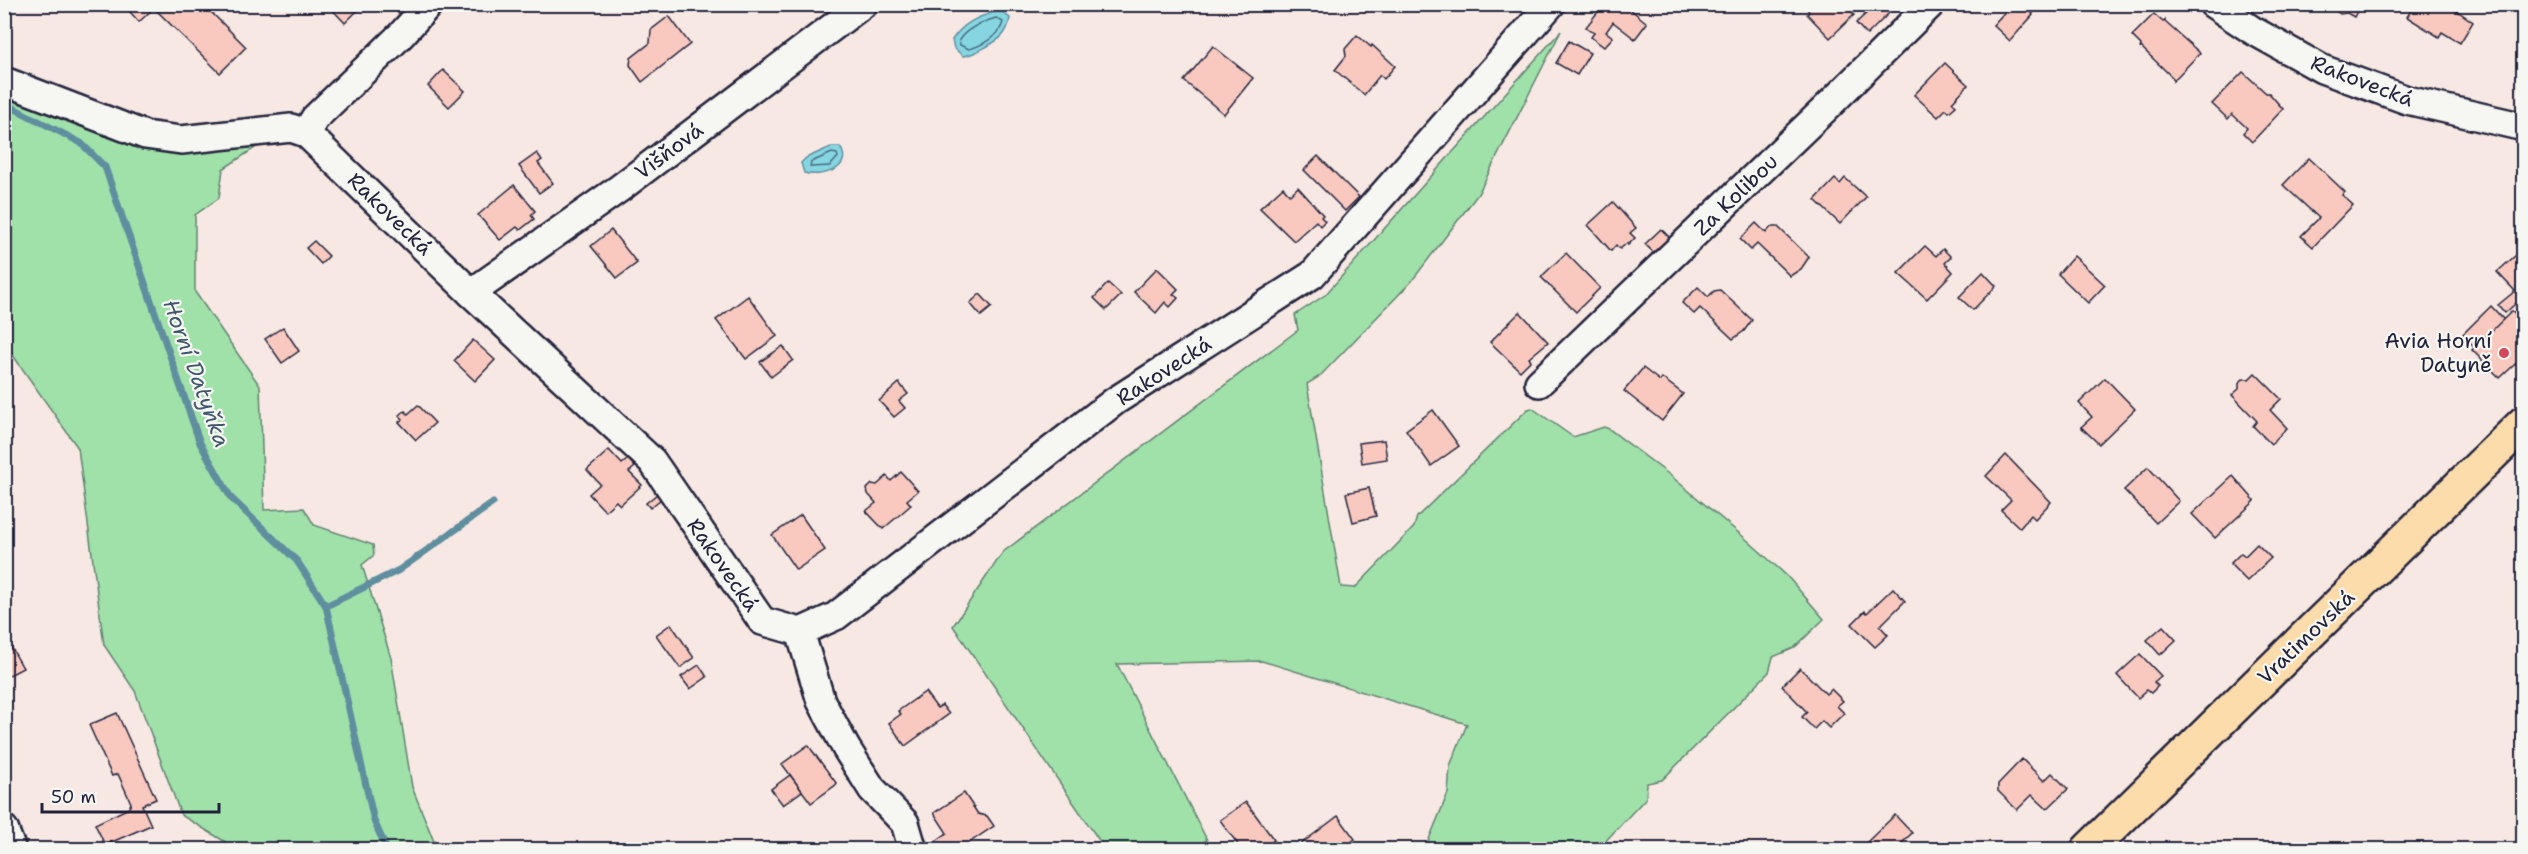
<svg xmlns="http://www.w3.org/2000/svg" width="2528" height="854" font-family="'Shantell Sans',sans-serif">
  <style>
    .green { fill: #a0e1aa; stroke: #618272; stroke-width: 1.5 }
    .water { fill: #86d6e2; stroke: #5e8e9f; stroke-width: 1.5 }
    .lines { fill: none; stroke-linecap: round; stroke-linejoin: round }
    .shore { stroke: #4a6a7e; stroke-width: 1.5 }
    .stream { stroke: #5e8e9f; stroke-width: 7 }
    .building { fill: #f9c9c0; stroke: #22223b; stroke-width: 1.5 }
    .minor-casing { stroke: #22223b; stroke-width: 32 }
    .major-casing { stroke: #22223b; stroke-width: 38 }
    .minor { stroke: #f6f6f2; stroke-width: 27 }
    .major { stroke: #fddcac; stroke-width: 33 }
    .poi-dot { fill: #d1495b; stroke: #f6f6f2; stroke-width: 2 }
    .labels { text-anchor: middle; stroke-width: 4.5; stroke-linejoin: round; paint-order: stroke }
    .street-label { font-size: 21px; fill: #22223b; stroke: #f6f6f2 }
    .poi-label { font-size: 21px; fill: #22223b; stroke: #f6f6f2; text-anchor: end }
    .water-label { font-size: 22px; font-style: italic; fill: #40586d; stroke: #f6f6f2 }
  </style>
  <rect width="100%" height="100%" fill="#f7e8e3"/>
  <filter id="ink" filterUnits="userSpaceOnUse"><feTurbulence type="fractalNoise" baseFrequency=".0167" numOctaves="2"/><feDisplacementMap in="SourceGraphic" scale="12" xChannelSelector="R" yChannelSelector="G"/><feConvolveMatrix kernelMatrix="1 2 1 2 8 2 1 2 1" color-interpolation-filters="sRGB"/></filter>
  <g filter="url(#ink)">
    <g class="green">
      <polygon points="1561,31 1478,194 1411,282 1320,376 1307,384 1341,587 1355,588 1414,527 1417,517 1528,409 1532,408 1573,437 1604,427 1609,429 1671,476 1746,539 1787,576 1824,619 1794,648 1773,657 1769,672 1662,780 1647,783 1646,798 1598,849 1425,849 1448,793 1450,766 1467,724 1262,661 1117,664 1207,840 1192,849 1105,849 953,626 1003,552 1298,330 1295,315 1325,295"/>
      <polygon points="4,88 90,123 240,139 258,146 223,169 219,198 195,215 195,292 260,386 264,510 304,508 314,525 373,545 374,555 362,565 391,658 412,787 437,849 237,849 181,815 135,691 104,645 78,448 5,344"/>
    </g>
    <g class="water">
      <path d="M995 12H1002L1010 18C1007 35 1000 39 986 47 977 51 973 55 963 56L954 48 952 40C962 24 977 17 995 12Z"/>
      <path d="M831 147H840C855 169 820 178 804 173L801 163 806 158Z"/>
    </g>
    <g class="lines">
      <g class="shore">
        <path d="M996 18 1003 22C1000 36 981 46 969 49L960 45 959 40C967 28 982 22 996 18Z"/>
        <polygon points="832,153 837,154 838,157 830,166 810,167 811,162"/>
      </g>
      <g class="stream">
        <polyline points="4,103 81,143 105,167 200,443 231,498 297,561 326,606 374,821 387,850"/>
        <polyline points="326,606 399,570 493,503"/>
      </g>
    </g>
    <g class="building">
      <polygon points="123,4 158,4 139,22"/>
      <polygon points="162,4 203,4 246,47 220,73 156,10"/>
      <polygon points="327,4 364,4 345,23"/>
      <polygon points="1604,4 1624,4 1647,23 1635,39 1613,22 1606,32 1613,37 1604,47 1591,37 1594,33 1586,27"/>
      <polygon points="1805,4 1845,4 1854,15 1830,38 1807,14 1809,12"/>
      <polygon points="1871,4 1885,4 1891,11 1867,35 1856,23 1869,11 1867,9"/>
      <polygon points="2012,4 2043,4 2032,14 2033,15 2010,41 1993,25"/>
      <polygon points="2333,4 2361,4 2354,17 2347,13 2340,14 2335,10"/>
      <polygon points="2415,4 2457,4 2456,10 2473,22 2460,43 2442,32 2439,37 2407,17"/>
      <polygon points="2154,14 2163,22 2165,20 2165,22 2200,53 2173,81 2173,78 2141,47 2140,49 2141,45 2132,36"/>
      <polygon points="669,16 690,44 642,82 630,65 631,58 650,43 651,30"/>
      <polygon points="1357,35 1371,47 1372,45 1395,66 1384,79 1380,75 1364,95 1335,70 1346,56 1345,49"/>
      <polygon points="1569,41 1590,53 1577,75 1556,63"/>
      <polygon points="1213,46 1253,78 1224,114 1184,81"/>
      <polygon points="1945,63 1968,85 1952,102 1956,106 1949,112 1946,109 1938,117 1914,95"/>
      <polygon points="443,70 465,91 449,107 428,86"/>
      <polygon points="2243,72 2266,93 2269,93 2283,109 2252,142 2243,133 2247,128 2232,114 2228,119 2212,104"/>
      <polygon points="537,153 542,160 538,163 553,183 539,193 519,166"/>
      <polygon points="1318,156 1359,197 1345,211 1304,170"/>
      <polygon points="2309,158 2345,192 2342,195 2353,205 2313,247 2301,236 2319,218 2283,185"/>
      <polygon points="1845,178 1866,197 1840,224 1815,200 1835,179 1840,184"/>
      <polygon points="514,185 535,211 531,215 534,219 520,230 517,227 500,240 478,215"/>
      <polygon points="1283,187 1290,195 1298,187 1323,215 1321,217 1325,221 1320,226 1316,221 1294,241 1260,208"/>
      <polygon points="1613,202 1636,228 1630,233 1635,238 1628,245 1627,243 1620,249 1616,245 1611,251 1588,225"/>
      <polygon points="1756,223 1766,233 1771,227 1778,227 1809,257 1801,269 1790,276 1757,244 1751,250 1740,239"/>
      <polygon points="1661,229 1676,244 1660,259 1645,244"/>
      <polygon points="611,230 637,263 617,278 591,246"/>
      <polygon points="314,241 329,256 321,264 306,248"/>
      <polygon points="1925,246 1936,256 1943,249 1951,257 1945,263 1953,272 1927,299 1898,273"/>
      <polygon points="2524,248 2524,300 2522,298 2505,313 2498,305 2515,291 2497,272"/>
      <polygon points="1566,253 1600,288 1576,312 1541,277"/>
      <polygon points="2074,256 2105,285 2088,303 2058,274"/>
      <polygon points="1157,268 1178,289 1173,294 1178,298 1170,307 1165,302 1156,313 1134,292"/>
      <polygon points="1983,272 1996,286 1973,310 1959,297"/>
      <polygon points="1108,283 1121,295 1106,310 1094,298"/>
      <polygon points="1698,287 1708,297 1714,291 1720,290 1752,320 1744,331 1733,339 1700,308 1694,314 1682,303"/>
      <polygon points="980,294 992,307 981,316 970,303"/>
      <polygon points="748,296 777,336 746,359 716,320"/>
      <polygon points="2491,306 2505,321 2476,349 2462,335"/>
      <polygon points="2512,311 2524,323 2524,356 2500,378 2472,350"/>
      <polygon points="1520,312 1548,342 1529,358 1531,360 1520,371 1490,342"/>
      <polygon points="283,327 299,351 282,363 265,339"/>
      <polygon points="473,340 495,360 475,381 454,361"/>
      <polygon points="783,346 793,360 771,377 760,362"/>
      <polygon points="1643,368 1660,381 1662,378 1683,394 1662,421 1624,391"/>
      <polygon points="2255,373 2281,399 2270,410 2287,428 2271,444 2253,426 2257,421 2232,395 2239,389 2239,383 2243,379 2249,379"/>
      <polygon points="2105,378 2135,409 2099,444 2081,427 2092,417 2079,403"/>
      <polygon points="899,383 908,394 899,401 905,408 894,417 879,401"/>
      <polygon points="418,405 435,423 416,440 399,422 403,419 399,415 405,411 408,414"/>
      <polygon points="1433,410 1459,446 1431,466 1406,430"/>
      <polygon points="1384,440 1387,459 1362,463 1359,443"/>
      <polygon points="609,450 622,464 628,459 635,467 629,472 642,485 620,505 616,501 605,511 589,494 600,484 587,470"/>
      <polygon points="2006,455 2051,502 2035,519 2031,515 2020,528 2001,510 2011,500 1986,476"/>
      <polygon points="2148,467 2179,501 2156,523 2124,490"/>
      <polygon points="901,472 918,491 907,500 911,505 883,529 866,511 876,503 868,494 867,489 872,484 877,485 887,476 891,481"/>
      <polygon points="2233,476 2255,501 2215,538 2192,514"/>
      <polygon points="1369,488 1376,516 1353,522 1346,493"/>
      <polygon points="657,494 661,499 650,508 646,503"/>
      <polygon points="801,515 825,550 796,570 772,535"/>
      <polygon points="2257,544 2271,558 2247,581 2230,564 2241,553 2245,556"/>
      <polygon points="1893,588 1905,601 1880,626 1888,635 1875,647 1852,624 1865,611 1867,613"/>
      <polygon points="671,624 694,658 680,668 656,635"/>
      <polygon points="2163,626 2176,640 2160,655 2147,640"/>
      <polygon points="7,640 23,668 4,678 4,642"/>
      <polygon points="2140,654 2161,676 2154,682 2158,686 2151,693 2147,690 2138,698 2117,675"/>
      <polygon points="699,665 707,677 690,689 681,677"/>
      <polygon points="1800,668 1826,694 1831,689 1843,701 1837,706 1844,713 1829,728 1822,721 1814,729 1802,717 1807,712 1782,686"/>
      <polygon points="925,692 937,708 942,705 949,714 905,746 889,723 901,714 898,711"/>
      <polygon points="117,713 156,799 142,805 151,825 105,845 95,824 129,808 131,803 118,774 112,776 89,725"/>
      <polygon points="808,745 837,784 811,803 782,764"/>
      <polygon points="2022,759 2044,781 2052,773 2068,789 2047,809 2032,795 2017,810 1998,791 1998,784"/>
      <polygon points="790,775 802,791 783,805 771,789"/>
      <polygon points="964,793 978,814 987,816 994,826 958,850 936,850 932,844 947,833 934,813"/>
      <polygon points="1246,802 1274,840 1262,850 1242,850 1220,820"/>
      <polygon points="1895,815 1912,833 1895,850 1874,850 1867,842"/>
      <polygon points="1338,816 1355,839 1341,850 1293,850"/>
    </g>
    <g class="lines">
      <g class="minor-casing">
        <g id="minor">
          <polyline points="2213,4 2252,30 2322,69 2407,100 2524,127"/>
          <polyline points="4,81 145,135 181,140 291,128 306,133 471,293 652,461 762,621 800,632 836,616 1115,401 1312,275 1551,4"/>
          <polyline points="306,133 315,118 401,35 429,4"/>
          <polyline points="471,293 620,188 863,4"/>
          <polyline points="1539,383 1825,109 1931,4"/>
          <polyline points="800,632 821,701 846,748 872,789 905,823 913,850"/>
          <polyline points="4,829 12,850"/>
        </g>
      </g>
      <g class="major-casing">
        <polyline id="major" points="2088,850 2524,423"/>
      </g>
      <use href="#minor" class="minor"/>
      <use href="#major" class="major"/>
    </g>
  </g>
  <circle class="poi-dot" cx="2504" cy="353" r="6"/>
  <g class="labels">
    <g class="street-label">
      <text transform="translate(2362 81) rotate(21)" y="7">Rakovecká</text>
      <text transform="translate(669 151) rotate(-37)" y="7">Višňová</text>
      <text transform="translate(1736 195) rotate(-44)" y="7">Za Kolibou</text>
      <text transform="translate(390 214) rotate(44)" y="7">Rakovecká</text>
      <text transform="translate(1164 371) rotate(-33)" y="7">Rakovecká</text>
      <text transform="translate(723 565) rotate(55)" y="7">Rakovecká</text>
      <text transform="translate(2306 637) rotate(-44)" y="7">Vratimovská</text>
    </g>
    <g class="poi-label">
      <text x="2492" y="348">Avia Horní<tspan x="2492" dy="24">Datyně</tspan></text>
    </g>
    <g class="water-label">
      <text transform="translate(197 373) rotate(70)" y="8">Horní Datyňka</text>
    </g>
  </g>
  <rect width="2528" height="854" fill="none" stroke="#f6f6f2" stroke-width="24"/>
  <rect x="12" y="12" width="2504" height="830" fill="none" stroke="#22223b" stroke-width="2" filter="url(#ink)"/>
  <path d="M42 803v9h177v-9" fill="none" stroke="#22223b" stroke-width="3"/>
  <text x="51" y="803" font-size="18" fill="#22223b" stroke="#f6f6f2" stroke-width="4.5" paint-order="stroke">50 m</text>
</svg>
